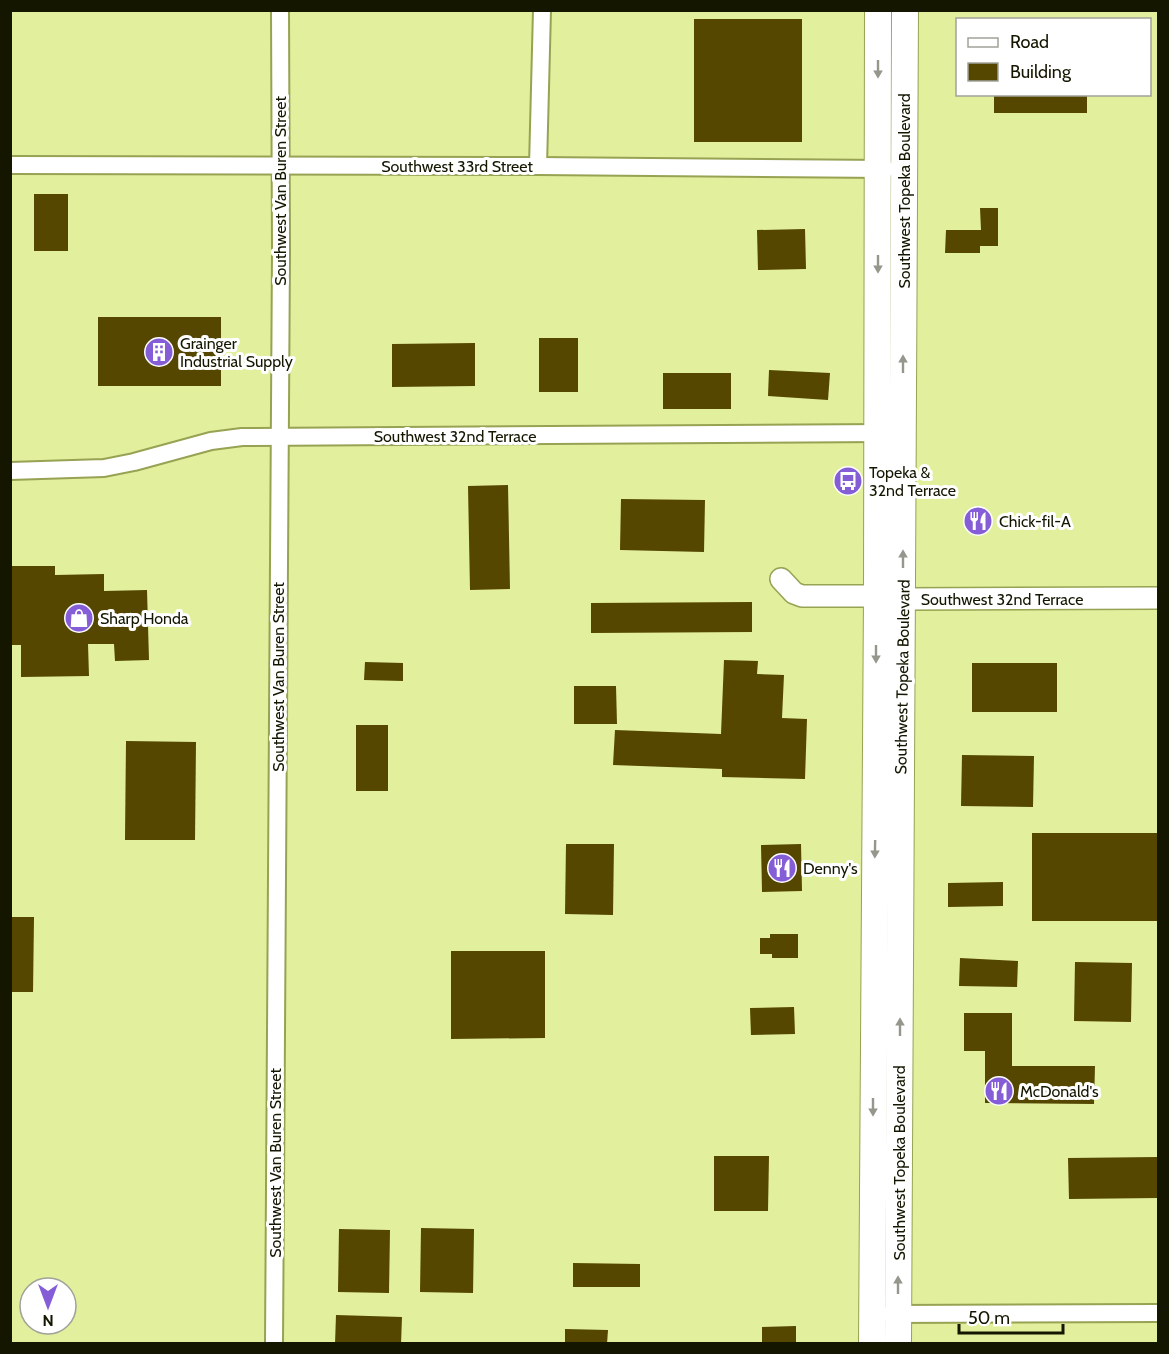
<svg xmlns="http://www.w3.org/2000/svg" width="1169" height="1354" font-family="Cabin,sans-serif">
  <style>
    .building { fill: #554600 }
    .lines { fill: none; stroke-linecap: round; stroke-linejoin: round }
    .minor-casing { stroke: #97a253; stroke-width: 20 }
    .tertiary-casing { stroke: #97a253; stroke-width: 24 }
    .primary-casing { stroke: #97a253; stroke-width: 28 }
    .minor { stroke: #fff; stroke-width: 16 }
    .tertiary { stroke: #fff; stroke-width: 21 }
    .primary { stroke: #fff; stroke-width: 26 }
    .oneway { fill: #95968c }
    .labels { text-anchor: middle; stroke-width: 6; stroke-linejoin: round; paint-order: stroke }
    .street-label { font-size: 16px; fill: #141600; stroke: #fff }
    .poi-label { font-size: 16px; fill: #141600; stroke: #fff; text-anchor: start }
  </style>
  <rect width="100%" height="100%" fill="#e2ef9d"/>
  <g class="building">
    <rect x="694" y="19" width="108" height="123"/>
    <rect x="994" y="94" width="93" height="19"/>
    <rect x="34" y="194" width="34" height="57"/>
    <polygon points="980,208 998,208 998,246 980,246 980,253 945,253 946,230 981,230"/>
    <polygon points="805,229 806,269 758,270 757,230"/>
    <rect x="98" y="317" width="123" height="69"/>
    <rect x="539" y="338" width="39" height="54"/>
    <polygon points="475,343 475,386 392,387 392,344"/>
    <polygon points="769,370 830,373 828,400 768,396"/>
    <rect x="663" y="373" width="68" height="36"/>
    <polygon points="508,485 510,589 470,590 468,486"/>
    <polygon points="621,499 705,500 704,552 620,550"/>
    <polygon points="10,566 55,566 55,575 104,574 104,591 147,590 149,660 115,661 114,644 88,644 89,676 21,677 21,645 10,645"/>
    <polygon points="752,602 752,632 591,633 591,603"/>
    <polygon points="724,660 758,661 757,674 784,675 782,718 807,719 805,779 722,777 722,769 613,765 615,730 721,734"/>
    <polygon points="365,662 403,663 403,681 364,680"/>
    <rect x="972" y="663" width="85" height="49"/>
    <polygon points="574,686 616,686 617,724 574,724"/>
    <rect x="356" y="725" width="32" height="66"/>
    <polygon points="126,741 196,742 195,840 125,840"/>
    <polygon points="962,755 1034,756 1033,807 961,806"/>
    <rect x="1032" y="833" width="126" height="88"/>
    <polygon points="566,844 614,844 613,915 565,914"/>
    <polygon points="801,844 802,891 762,892 761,845"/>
    <polygon points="1003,882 1003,906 948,907 948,883"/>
    <polygon points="10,917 34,917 33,992 10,992"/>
    <polygon points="770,934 798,934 798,958 772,958 772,954 760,954 760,938 770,938"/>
    <polygon points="451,951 545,951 545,1038 451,1039"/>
    <polygon points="960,958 1018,961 1017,987 959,986"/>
    <polygon points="1075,962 1132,963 1131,1022 1074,1021"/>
    <polygon points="794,1007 795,1034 751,1035 750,1008"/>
    <polygon points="964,1013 1012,1013 1012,1066 1095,1066 1094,1104 985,1103 985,1051 964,1051"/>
    <polygon points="714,1156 769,1156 768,1211 714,1211"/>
    <polygon points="1158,1157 1158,1198 1069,1199 1068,1158"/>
    <polygon points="421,1228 474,1229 473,1293 420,1292"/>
    <polygon points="339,1229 390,1230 389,1293 338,1292"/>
    <polygon points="573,1263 640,1264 640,1287 573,1287"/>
    <polygon points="336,1315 402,1317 401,1344 335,1344"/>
    <polygon points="796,1326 796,1344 762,1344 762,1327"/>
    <polygon points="565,1329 608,1330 607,1344 565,1344"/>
  </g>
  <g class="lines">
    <g class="minor-casing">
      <g id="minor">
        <polyline points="10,165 538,166 886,169"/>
        <polyline points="538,166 542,10"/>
        <polyline points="10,471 104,468 134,462 211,441 242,437 885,433"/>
        <polyline points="890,1314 1158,1313"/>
        <polyline points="274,1344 281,251 280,10"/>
      </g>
    </g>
    <g class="tertiary-casing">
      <polyline id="tertiary" points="781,579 794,593 802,596 877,596 902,599 1158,598"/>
    </g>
    <g class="primary-casing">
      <g id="primary">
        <polyline points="872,1344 877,596 878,10"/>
        <polyline points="898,1344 905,10"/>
      </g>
    </g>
    <use href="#minor" class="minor"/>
    <use href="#tertiary" class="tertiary"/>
    <use href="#primary" class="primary"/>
  </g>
  <defs><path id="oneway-solid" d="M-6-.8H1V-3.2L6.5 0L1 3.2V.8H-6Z" transform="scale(1.5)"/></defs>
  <g class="oneway">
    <use href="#oneway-solid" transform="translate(878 69) rotate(90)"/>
    <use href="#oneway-solid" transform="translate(878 264) rotate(90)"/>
    <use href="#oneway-solid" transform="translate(903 364) rotate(-90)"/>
    <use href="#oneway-solid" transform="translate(903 559) rotate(-90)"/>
    <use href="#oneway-solid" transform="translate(876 654) rotate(90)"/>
    <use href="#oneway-solid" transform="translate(875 849) rotate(91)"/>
    <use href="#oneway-solid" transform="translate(900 1027) rotate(-90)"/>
    <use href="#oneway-solid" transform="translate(873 1107) rotate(90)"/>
    <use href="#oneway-solid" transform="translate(898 1285) rotate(-90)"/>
  </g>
  <defs>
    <g id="building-disc" transform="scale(1.5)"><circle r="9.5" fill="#855dd7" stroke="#fff"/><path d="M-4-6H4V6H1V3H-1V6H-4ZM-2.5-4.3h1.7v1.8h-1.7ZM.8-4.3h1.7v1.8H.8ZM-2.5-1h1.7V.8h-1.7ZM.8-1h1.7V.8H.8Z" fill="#fff"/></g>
    <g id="bus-disc" transform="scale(1.5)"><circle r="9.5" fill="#855dd7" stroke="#fff"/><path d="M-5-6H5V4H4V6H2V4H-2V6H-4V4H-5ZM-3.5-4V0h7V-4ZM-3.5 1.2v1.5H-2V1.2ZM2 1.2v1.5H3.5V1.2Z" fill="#fff"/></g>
    <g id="restaurant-disc" transform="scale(1.5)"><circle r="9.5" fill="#855dd7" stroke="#fff"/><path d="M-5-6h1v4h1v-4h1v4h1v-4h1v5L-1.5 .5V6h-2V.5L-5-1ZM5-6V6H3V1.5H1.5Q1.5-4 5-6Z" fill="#fff"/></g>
    <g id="shop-disc" transform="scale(1.5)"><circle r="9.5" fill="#855dd7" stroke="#fff"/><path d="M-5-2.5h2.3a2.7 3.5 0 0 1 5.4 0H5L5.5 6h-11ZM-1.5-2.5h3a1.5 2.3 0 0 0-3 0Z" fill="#fff"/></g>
  </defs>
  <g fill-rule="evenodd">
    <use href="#building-disc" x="159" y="352"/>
    <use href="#bus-disc" x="848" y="481"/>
    <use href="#restaurant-disc" x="978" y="521"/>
    <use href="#shop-disc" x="79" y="618"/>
    <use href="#restaurant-disc" x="782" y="868"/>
    <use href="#restaurant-disc" x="999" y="1091"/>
  </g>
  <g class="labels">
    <g class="street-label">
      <text x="457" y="172">Southwest 33rd Street</text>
      <text transform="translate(280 191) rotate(-90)" y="6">Southwest Van Buren Street</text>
      <text transform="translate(904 191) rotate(-90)" y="6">Southwest Topeka Boulevard</text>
      <text x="455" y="442">Southwest 32nd Terrace</text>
      <text x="1002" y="605">Southwest 32nd Terrace</text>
      <text transform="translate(278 677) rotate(-90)" y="6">Southwest Van Buren Street</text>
      <text transform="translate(902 677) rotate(-89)" y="6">Southwest Topeka Boulevard</text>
      <text transform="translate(275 1163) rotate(-90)" y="6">Southwest Van Buren Street</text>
      <text transform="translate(899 1163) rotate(-90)" y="6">Southwest Topeka Boulevard</text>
    </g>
    <g class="poi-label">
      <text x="180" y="349">Grainger<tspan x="180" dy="18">Industrial Supply</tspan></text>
      <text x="869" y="478">Topeka &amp;<tspan x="869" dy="18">32nd Terrace</tspan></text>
      <text x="999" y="527">Chick-fil-A</text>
      <text x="100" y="624">Sharp Honda</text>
      <text x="803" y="874">Denny's</text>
      <text x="1020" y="1097">McDonald's</text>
    </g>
  </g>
  <rect width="1169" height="1354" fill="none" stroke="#141600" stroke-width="24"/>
  <rect x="956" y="18" width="195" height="78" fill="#ffffff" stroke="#a1a299" stroke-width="1.5"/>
  <rect x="968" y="38" width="30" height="9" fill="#ffffff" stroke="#a1a299" stroke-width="1.5"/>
  <text x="1010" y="48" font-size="18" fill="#141600">Road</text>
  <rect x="968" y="63" width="30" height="18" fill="#554600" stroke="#a1a299" stroke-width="1.5"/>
  <text x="1010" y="78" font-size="18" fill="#141600">Building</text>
  <g transform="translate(48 1306) rotate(180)"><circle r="28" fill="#ffffff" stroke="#a1a299" stroke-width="1.5"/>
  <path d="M0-4.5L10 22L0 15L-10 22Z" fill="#855dd7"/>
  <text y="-9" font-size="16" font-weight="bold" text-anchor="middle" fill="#141600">N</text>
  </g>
  <path d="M959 1324v9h104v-9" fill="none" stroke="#141600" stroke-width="3"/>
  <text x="968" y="1324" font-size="18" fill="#141600" stroke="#ffffff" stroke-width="4.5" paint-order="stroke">50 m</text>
</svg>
